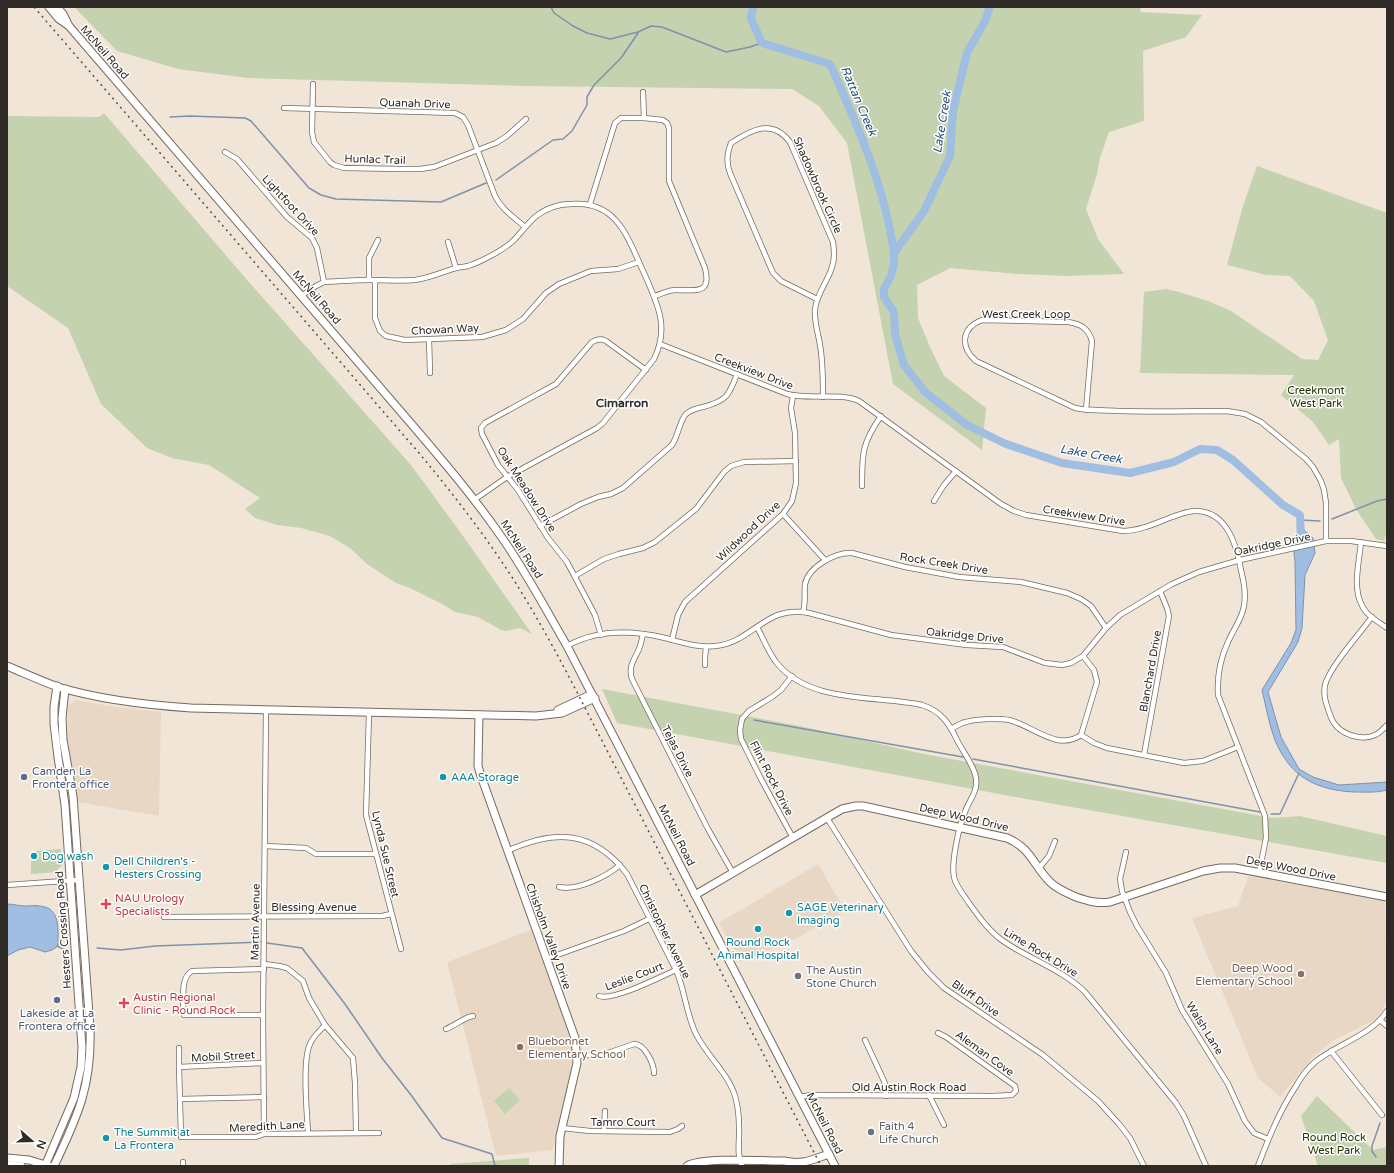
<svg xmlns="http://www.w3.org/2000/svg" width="1394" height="1173" font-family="'Varela Round',sans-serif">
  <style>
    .built { fill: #e8d7c4 }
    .green { fill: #c4d2af }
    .water { fill: #a0bee2; stroke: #7e92a9 }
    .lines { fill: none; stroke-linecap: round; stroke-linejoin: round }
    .stream { stroke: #7e92a9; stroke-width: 1.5 }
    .river { stroke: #a0bee2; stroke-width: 8 }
    .street-casing { stroke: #756b5e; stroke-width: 6 }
    .secondary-casing { stroke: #756b5e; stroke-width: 9 }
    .street { stroke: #fff; stroke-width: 4.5 }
    .secondary { stroke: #fff; stroke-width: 7 }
    .rail { stroke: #554f48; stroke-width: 1.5; stroke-dasharray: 2 4; stroke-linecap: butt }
    .service-dot { fill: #5c6f8a; stroke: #fff; stroke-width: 1.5 }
    .culture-dot { fill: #0f9aa8; stroke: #fff; stroke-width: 1.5 }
    .health-dot { fill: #e0444e; stroke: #fff; stroke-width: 1.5 }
    .education-dot { fill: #8d6e63; stroke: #fff; stroke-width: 1.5 }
    .worship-dot { fill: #6b7280; stroke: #fff; stroke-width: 1.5 }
    .labels { text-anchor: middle; stroke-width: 3; stroke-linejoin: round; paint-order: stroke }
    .street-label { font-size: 11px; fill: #2f2a25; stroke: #fff }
    .park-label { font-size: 11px; fill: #223202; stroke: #fff }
    .service-label { font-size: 11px; fill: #4e5e75; stroke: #fff; text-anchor: start }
    .culture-label { font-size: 11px; fill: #0d838f; stroke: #fff; text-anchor: start }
    .health-label { font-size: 11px; fill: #be3a42; stroke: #fff; text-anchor: start }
    .education-label { font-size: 11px; fill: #785e54; stroke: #fff; text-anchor: end }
    .worship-label { font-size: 11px; fill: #5b616d; stroke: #fff; text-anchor: start }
    .water-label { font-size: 12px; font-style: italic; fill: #27517f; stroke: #fff }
    .neighbourhood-label { font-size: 12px; font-weight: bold; fill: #2f2a25; stroke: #fff }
  </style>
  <rect width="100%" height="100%" fill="#f1e5d7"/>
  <g class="built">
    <polygon points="76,700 115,707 161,712 159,816 78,802 67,742 68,706"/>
    <polygon points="818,864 845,911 797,938 740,962 719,923"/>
    <polygon points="1248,876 1385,900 1387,997 1382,1013 1374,1020 1334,1040 1314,1056 1280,1097 1258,1078 1192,918 1238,906"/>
    <polygon points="531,930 570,1035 572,1059 570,1074 553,1150 496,1156 447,962"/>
  </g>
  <g class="green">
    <polygon points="75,7 1140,7 1141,12 1202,15 1186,37 1143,51 1144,121 1109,132 1100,158 1097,174 1086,209 1098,239 1124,274 1067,276 1019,274 950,268 917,285 918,318 930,347 944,376 986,408 982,450 893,384 847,143 819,106 792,89 525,86 248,78 178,69 117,51 77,10"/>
    <polygon points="104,113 248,281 411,465 458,529 532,634 520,628 506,631 501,630 478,617 455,612 442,604 410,588 396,583 367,564 350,548 330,536 301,528 277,525 255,518 245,509 260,498 209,465 172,458 147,448 101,404 68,328 7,286 7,116 99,117"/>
    <polygon points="1257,166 1387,213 1387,530 1384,541 1376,539 1356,509 1341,478 1339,439 1329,445 1313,422 1281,395 1294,375 1140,373 1144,292 1166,289 1179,292 1208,301 1231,311 1302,359 1318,360 1328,340 1314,301 1290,276 1266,275 1227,265 1243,206"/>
    <polygon points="602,689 800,726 924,754 1272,818 1300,816 1387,836 1387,863 1032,800 617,723"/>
    <polygon points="61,849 62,866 58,868 57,872 31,874 31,861 36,861 35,851"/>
    <polygon points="509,1088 520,1100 505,1114 494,1101"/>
    <polygon points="1317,1096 1373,1150 1387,1147 1387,1166 1318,1166 1301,1116"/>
    <polygon points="529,1158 529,1166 452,1166 450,1164"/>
  </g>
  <g class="water">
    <path d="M1304 530 1313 538 1315 553 1305 575 1302 628 1298 642 1268 692 1281 737 1299 769 1313 777 1339 785 1387 782V790C1375 793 1366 792 1354 792 1316 790 1290 777 1275 740 1269 725 1266 706 1262 690L1291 643 1296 630 1295 562 1293 543 1300 531Z"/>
    <path d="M7 904C13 904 20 906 26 906 30 906 35 905 39 906 61 907 58 929 58 946L52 950 45 952 30 947 18 950 7 956Z"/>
  </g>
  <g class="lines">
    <g class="stream">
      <polyline points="551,7 554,13 573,26 587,33 610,39 638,32 651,26 662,27 726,52 750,47 762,43"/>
      <polyline points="170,117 190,116 245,118 251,121 309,188 321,195 336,199 441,202 486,183"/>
      <polyline points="496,180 553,140 563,139 572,131 587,105 587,97 594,85 621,58 638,33"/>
      <polyline points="1332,519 1377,501 1387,499"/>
      <polyline points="1301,520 1320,521"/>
      <polyline points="754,720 963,757"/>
      <polyline points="973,759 1260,812"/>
      <polyline points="1271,814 1280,814 1299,773"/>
      <polyline points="267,943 302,948 345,1004 382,1058 411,1095 442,1138 492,1154 495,1166"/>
      <polyline points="57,946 65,950"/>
      <polyline points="97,948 121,950 155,946 260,942"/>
      <polyline points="1376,1157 1372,1151 1372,1146 1380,1123"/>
    </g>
    <g class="river">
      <path d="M753 7 751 19 762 43 830 64C857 124 885 187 894 253"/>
      <polyline points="990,7 985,21 967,53 953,111 950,156 924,211 894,253 894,263 891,276 884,289 884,297 894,312 895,334 904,365 925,392 967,425 1006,444 1062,463 1130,473 1174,462 1200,449 1217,450 1233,460 1283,505 1300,515 1301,541"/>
    </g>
    <g class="street-casing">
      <g id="street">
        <polyline points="313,84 312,132 314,142 330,162 334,165 344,168 401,169 420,169 434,167 496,143 507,136 526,119"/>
        <polyline points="643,92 644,118"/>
        <path d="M284 108 455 113 463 117 468 125 495 196C502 210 514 217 525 227"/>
        <polyline points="225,152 237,159 287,217 312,238 317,248 324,282"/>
        <path d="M590 204 615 123 621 118H644L663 120 667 123 669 128V181L705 268C712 295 695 290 676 290 668 290 662 294 654 296"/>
        <polyline points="448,242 456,268"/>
        <polyline points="369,280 369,258 378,240"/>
        <polyline points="375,280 375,318 380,331 386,336 405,340 482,337 506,330 523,319 546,293 559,284 591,271 618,269 639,262"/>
        <path d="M301 296 316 286 324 282C340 281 355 280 370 280 385 280 400 281 415 280 430 278 442 272 456 268 460 267 464 267 468 266 481 262 503 250 513 241 521 233 527 224 535 217 546 208 559 204 572 204 618 201 628 239 644 273 657 303 670 327 654 359L603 423 597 428 507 477 474 500"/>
        <path d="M817 299 781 281 773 273 730 173C726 162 727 154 731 143 751 130 772 118 790 142L833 242C834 251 835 258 832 267 828 281 817 293 815 309 814 322 818 332 820 345 823 362 823 380 823 397"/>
        <polyline points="429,339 430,373"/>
        <path d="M660 344 787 394C809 400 839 392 859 401L1001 504 1014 511 1026 515 1123 531C1140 531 1156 523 1172 517 1181 514 1189 510 1198 511 1228 513 1237 547 1241 570 1244 583 1246 593 1244 606 1242 619 1233 630 1228 642 1220 659 1217 677 1218 695L1265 816 1266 838 1259 873"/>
        <path d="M1086 410 1092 341C1088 328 1081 324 1068 322L982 320C961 328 960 347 976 361L1075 408C1090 411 1106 410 1121 411 1157 412 1192 411 1227 411L1245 414 1261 422 1306 459 1313 467 1321 481 1324 490 1326 503V541"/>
        <path d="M862 486C862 454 862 443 881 416"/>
        <polyline points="934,501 944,485 956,471"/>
        <polyline points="783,514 825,560"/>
        <path d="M540 526 581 504 598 497 611 494 623 488 672 445C678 436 680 420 686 414 691 410 697 408 703 407 726 401 729 396 737 374"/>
        <path d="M1361 542C1359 565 1350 594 1367 613 1373 619 1380 623 1387 628"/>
        <polyline points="575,576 604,559 619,554 643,548 655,542 696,509 724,472 731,466 744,462 796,461"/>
        <path d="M803 612C806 602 804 593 805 584 809 566 836 552 852 553L905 567 959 577 1021 582 1067 593 1081 599 1091 606 1106 628"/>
        <path d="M1372 617C1360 633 1329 668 1325 685 1323 694 1325 701 1328 709 1330 714 1331 719 1334 723 1342 735 1362 741 1375 735 1380 733 1383 729 1387 725"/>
        <path d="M757 627C763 638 768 651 776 662 809 704 875 695 922 705 941 711 949 723 957 740 963 752 974 765 976 778 978 792 969 800 965 812 959 826 951 862 954 877 956 887 964 895 969 903 979 917 989 931 1003 941 1029 959 1063 970 1085 992L1176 1103 1184 1116 1206 1166"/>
        <path d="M643 634C642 639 641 644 639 649 634 660 628 667 632 679L708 829 733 873"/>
        <path d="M601 635 595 615 567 562 548 538 518 490 498 465 482 434 481 428 485 423 556 384 592 342C597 339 601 338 606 341L646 370"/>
        <polyline points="672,640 678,615 685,602 783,514 792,501 796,483 795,433 791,408 793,396"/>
        <path d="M567 646C598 629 632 630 665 638 683 643 698 648 716 646 753 642 766 604 809 613L891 635 967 645 1003 647 1045 663 1062 665 1071 663 1083 656 1106 628 1120 615 1172 584 1199 572 1240 560 1326 541H1351L1387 546"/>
        <polyline points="705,665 705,658 706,647"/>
        <polyline points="792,676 781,690 772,697 749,711 742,719 740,730 741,739 761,779 793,838"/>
        <polyline points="369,713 366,815 401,949"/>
        <path d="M951 729C956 726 961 723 966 722 975 719 999 718 1009 720 1032 725 1057 752 1081 735"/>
        <polyline points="1081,735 1094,743 1107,748 1184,763 1203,761 1238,747"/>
        <polyline points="1081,735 1097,682 1094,670 1083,656"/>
        <polyline points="1144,755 1169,616 1167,608 1160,591"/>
        <polyline points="827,818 911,951 928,972 944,988 1043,1055 1098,1101 1119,1124 1130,1138 1144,1166"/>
        <polyline points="265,846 306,848 316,854 375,854"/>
        <path d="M507 851C555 829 593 830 627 874L676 970C685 990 686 1014 696 1034 707 1056 728 1073 735 1096 738 1106 739 1116 739 1127 740 1139 736 1154 742 1166"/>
        <polyline points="1126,852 1120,879 1122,891 1130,912 1137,926 1166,973 1182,1010 1228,1084 1245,1121 1254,1133 1268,1139"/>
        <polyline points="1039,868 1049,856 1055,841"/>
        <polyline points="7,885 79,880"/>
        <path d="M559 887C577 891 606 877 620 865"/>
        <polyline points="164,917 382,916 391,914"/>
        <polyline points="546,959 624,931 649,919"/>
        <polyline points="264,964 279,966 287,968 303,981 309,998 325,1025 353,1058 355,1083 356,1132"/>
        <path d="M599 996C614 1001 660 977 676 970"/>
        <path d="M263 1015H184L183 1011C184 998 180 978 192 971L264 969"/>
        <polyline points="1380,1020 1387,1026"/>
        <path d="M446 1029C456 1025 465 1017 473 1016"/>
        <polyline points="865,1040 884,1081 886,1087 886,1096"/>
        <polyline points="179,1048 179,1067 263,1063"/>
        <polyline points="1331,1051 1382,1115"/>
        <path d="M577 1056 605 1054 634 1044C645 1044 654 1064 654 1073"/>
        <polyline points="179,1067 181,1137 256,1137 264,1134 379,1133"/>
        <polyline points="929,1095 944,1125"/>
        <polyline points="800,1097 811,1095 993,1096 1012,1095 1016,1091 1015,1086 946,1037 938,1033"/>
        <polyline points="180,1099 264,1097"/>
        <polyline points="562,1128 590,1131 670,1132 678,1129 682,1126"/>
        <polyline points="604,1131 605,1111"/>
        <path d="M308 1133C307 1113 302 1061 310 1044 313 1036 320 1031 325 1025"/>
        <polyline points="264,1134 263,1015 266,711"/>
        <polyline points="183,1166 183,1162"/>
        <path d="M1258 1166C1269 1137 1279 1112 1296 1086 1301 1077 1307 1069 1315 1062 1337 1044 1372 1035 1387 1011"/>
      </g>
    </g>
    <g class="secondary-casing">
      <g id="secondary">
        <path d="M49 7 59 19 69 26 414 427C443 461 472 495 498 532 524 568 545 608 567 646L835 1166"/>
        <polyline points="57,7 63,14 68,24"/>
        <path d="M7 666C24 673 41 681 58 687 101 700 146 705 191 708L536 716 562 713 595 698"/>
        <polyline points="558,710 592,694"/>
        <polyline points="479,715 478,766 481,776 575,1038 577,1063 560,1136 559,1166"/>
        <path d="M695 895 842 809 856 806H863L1007 838C1031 848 1033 865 1050 882 1057 889 1067 893 1076 897 1088 901 1098 904 1110 902L1203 871 1220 868H1235L1387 897"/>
        <polyline points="7,1158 29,1160 49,1166"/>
        <polyline points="7,1165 21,1166"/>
        <polyline points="45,1166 74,1098 81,1067 82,1047 65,805 58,757 54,724 54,707 57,686"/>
        <path d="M54 1166C78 1116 92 1085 90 1028L73 796 63 740 62 718 65 689"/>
        <path d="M687 1166C702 1157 764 1161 784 1161 803 1165 811 1160 829 1154"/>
      </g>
    </g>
    <use href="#street" class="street"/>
    <use href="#secondary" class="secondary"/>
    <path class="rail" d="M34 7 419 453C454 495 488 539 517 585 540 622 561 661 581 700L821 1166"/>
  </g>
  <g class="service-dot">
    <circle cx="24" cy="777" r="4"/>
    <circle cx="57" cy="1000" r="4"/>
  </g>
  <g class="culture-dot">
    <circle cx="443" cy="777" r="4"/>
    <circle cx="34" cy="856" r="4"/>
    <circle cx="106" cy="867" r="4"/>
    <circle cx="789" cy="913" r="4"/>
    <circle cx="758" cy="929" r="4"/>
    <circle cx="106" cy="1138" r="4"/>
  </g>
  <g class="health-dot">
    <path d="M104 898h4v4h4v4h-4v4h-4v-4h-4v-4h4z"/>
    <path d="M122 997h4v4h4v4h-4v4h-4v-4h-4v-4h4z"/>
  </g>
  <g class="education-dot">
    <circle cx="1301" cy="974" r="4"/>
    <circle cx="520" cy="1047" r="4"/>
  </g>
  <g class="worship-dot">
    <circle cx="798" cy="976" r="4"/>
    <circle cx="871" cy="1132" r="4"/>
  </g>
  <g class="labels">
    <g class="street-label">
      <text transform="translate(105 52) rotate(49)" y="4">McNeil Road</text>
      <text transform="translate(415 103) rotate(2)" y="4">Quanah Drive</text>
      <text transform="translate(375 159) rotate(2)" y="4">Hunlac Trail</text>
      <text transform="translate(818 185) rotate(66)" y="4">Shadowbrook Circle</text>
      <text transform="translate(291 205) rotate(47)" y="4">Lightfoot Drive</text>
      <text transform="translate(317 297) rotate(49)" y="4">McNeil Road</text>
      <text x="1026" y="318">West Creek Loop</text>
      <text transform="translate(445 329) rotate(-3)" y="4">Chowan Way</text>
      <text transform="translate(754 371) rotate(21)" y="4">Creekview Drive</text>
      <text transform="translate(527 489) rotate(57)" y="4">Oak Meadow Drive</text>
      <text transform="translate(1084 515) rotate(9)" y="4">Creekview Drive</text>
      <text transform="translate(748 531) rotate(-43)" y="4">Wildwood Drive</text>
      <text transform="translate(1272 544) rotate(-12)" y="4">Oakridge Drive</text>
      <text transform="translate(522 549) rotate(57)" y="4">McNeil Road</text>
      <text transform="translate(944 563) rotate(9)" y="4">Rock Creek Drive</text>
      <text transform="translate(965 635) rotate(6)" y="4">Oakridge Drive</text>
      <text transform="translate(1150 671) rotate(-80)" y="4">Blanchard Drive</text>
      <text transform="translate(678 751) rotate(63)" y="4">Tejas Drive</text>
      <text transform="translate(772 778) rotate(63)" y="4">Flint Rock Drive</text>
      <text transform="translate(964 817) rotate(13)" y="4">Deep Wood Drive</text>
      <text transform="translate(677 835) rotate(63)" y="4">McNeil Road</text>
      <text transform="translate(386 854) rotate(77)" y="4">Lynda Sue Street</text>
      <text transform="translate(1291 868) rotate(11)" y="4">Deep Wood Drive</text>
      <text x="314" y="911">Blessing Avenue</text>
      <text transform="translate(255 922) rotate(-89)" y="4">Martin Avenue</text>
      <text transform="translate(63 930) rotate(-94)" y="4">Hesters Crossing Road</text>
      <text transform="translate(665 931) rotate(64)" y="4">Christopher Avenue</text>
      <text transform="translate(549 936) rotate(70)" y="4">Chisholm Valley Drive</text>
      <text transform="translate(1041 952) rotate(31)" y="4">Lime Rock Drive</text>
      <text transform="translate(634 976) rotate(-21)" y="4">Leslie Court</text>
      <text transform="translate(976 998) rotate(35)" y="4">Bluff Drive</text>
      <text transform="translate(1205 1028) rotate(58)" y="4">Walsh Lane</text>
      <text transform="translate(985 1053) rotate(36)" y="4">Aleman Cove</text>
      <text transform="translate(223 1056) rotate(-3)" y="4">Mobil Street</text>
      <text x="909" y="1091">Old Austin Rock Road</text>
      <text x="623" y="1126">Tamro Court</text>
      <text transform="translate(825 1123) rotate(63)" y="4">McNeil Road</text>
      <text transform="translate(267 1126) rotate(-3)" y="4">Meredith Lane</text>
    </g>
    <g class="park-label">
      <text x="1316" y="394">Creekmont<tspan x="1316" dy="13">West Park</tspan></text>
      <text x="1334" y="1141">Round Rock<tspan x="1334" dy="13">West Park</tspan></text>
    </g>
    <g class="service-label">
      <text x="32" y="775">Camden La<tspan x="32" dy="13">Frontera office</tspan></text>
      <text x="57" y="1017" text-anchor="middle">Lakeside at La<tspan x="57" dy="13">Frontera office</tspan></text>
    </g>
    <g class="culture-label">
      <text x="451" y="781">AAA Storage</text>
      <text x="42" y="860">Dog wash</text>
      <text x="114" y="865">Dell Children's -<tspan x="114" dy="13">Hesters Crossing</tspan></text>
      <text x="797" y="911">SAGE Veterinary<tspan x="797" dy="13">Imaging</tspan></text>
      <text x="758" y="946" text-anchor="middle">Round Rock<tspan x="758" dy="13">Animal Hospital</tspan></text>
      <text x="114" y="1136">The Summit at<tspan x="114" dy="13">La Frontera</tspan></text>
    </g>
    <g class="health-label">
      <text x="115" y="902">NAU Urology<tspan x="115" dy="13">Specialists</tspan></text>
      <text x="133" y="1001">Austin Regional<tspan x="133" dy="13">Clinic - Round Rock</tspan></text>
    </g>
    <g class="education-label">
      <text x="1293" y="972">Deep Wood<tspan x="1293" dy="13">Elementary School</tspan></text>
      <text x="528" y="1045" text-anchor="start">Bluebonnet<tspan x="528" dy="13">Elementary School</tspan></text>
    </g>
    <g class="worship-label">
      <text x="806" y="974">The Austin<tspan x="806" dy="13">Stone Church</tspan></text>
      <text x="879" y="1130">Faith 4<tspan x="879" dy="13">Life Church</tspan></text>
    </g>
    <g class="water-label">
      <text transform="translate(859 101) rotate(67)" y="4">Rattan Creek</text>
      <text transform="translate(942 122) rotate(-81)" y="4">Lake Creek</text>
      <text transform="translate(1091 454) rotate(10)" y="4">Lake Creek</text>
    </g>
    <g class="neighbourhood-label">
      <text x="622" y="407">Cimarron</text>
    </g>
  </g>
  <rect width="1394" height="1173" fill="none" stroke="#2f2a25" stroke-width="16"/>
  <g transform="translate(32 1141) rotate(110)" stroke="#ffffff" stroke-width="3" paint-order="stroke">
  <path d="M0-3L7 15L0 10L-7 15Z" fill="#2f2a25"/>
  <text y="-6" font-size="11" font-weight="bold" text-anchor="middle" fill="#2f2a25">N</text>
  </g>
</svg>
